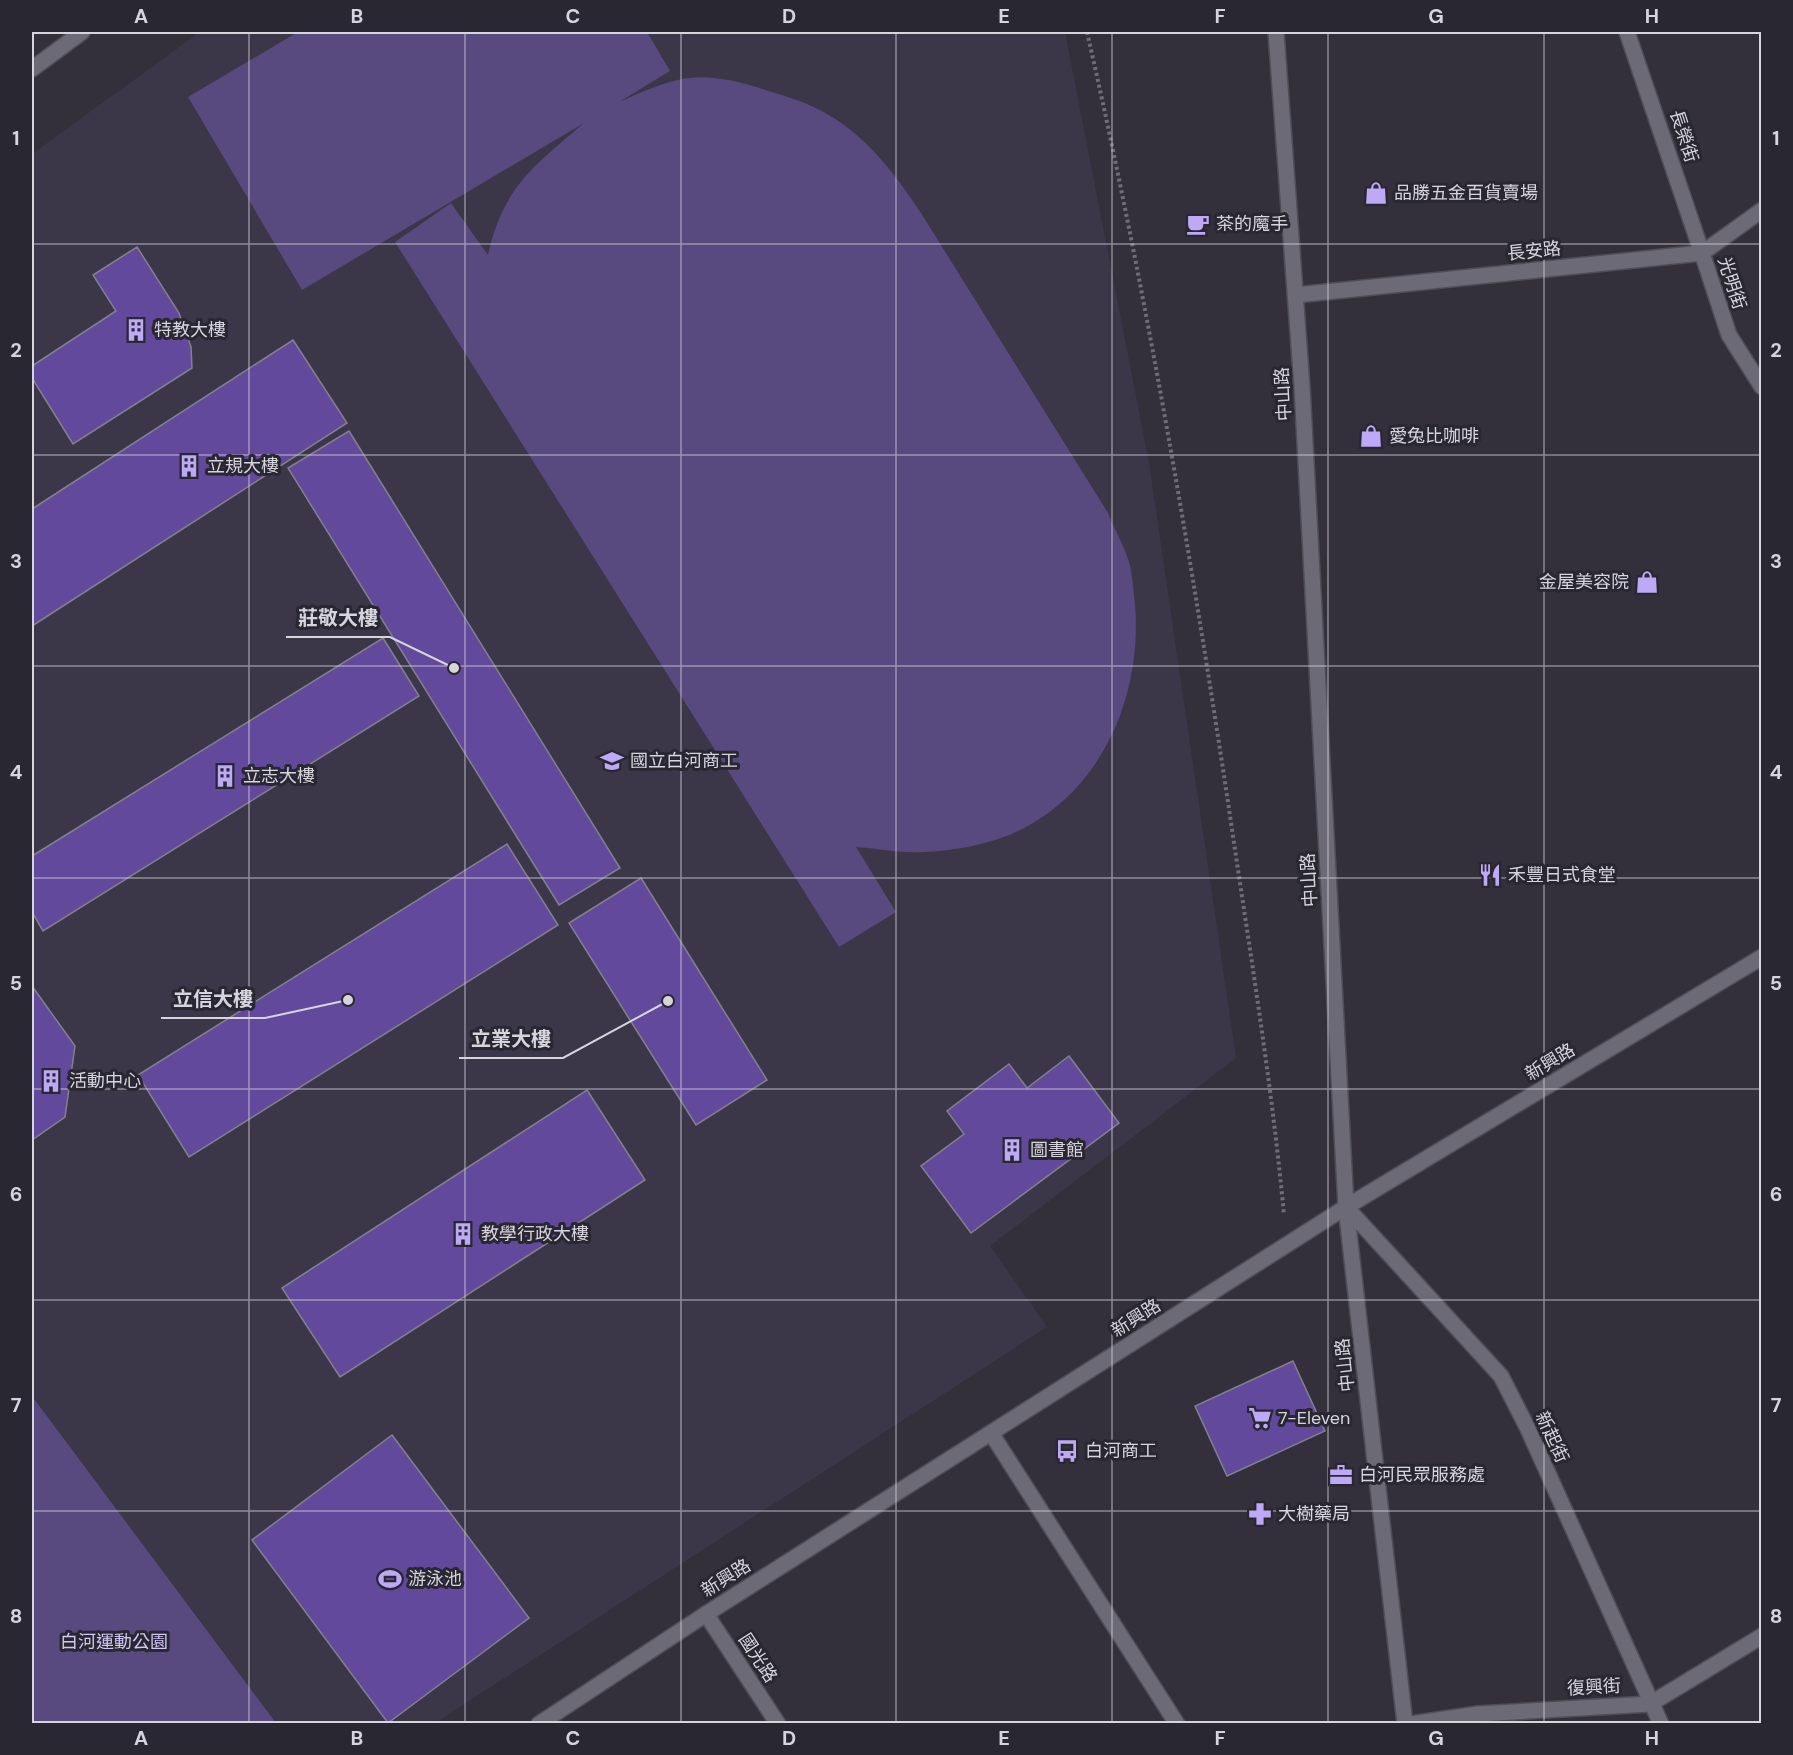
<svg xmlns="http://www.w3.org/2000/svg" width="1793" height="1755" font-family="'DM Sans','Noto Sans TC',sans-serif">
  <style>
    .built { fill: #3b3749 }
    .green { fill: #58497f }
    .building { fill: #63499b; stroke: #83808e; stroke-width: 1.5 }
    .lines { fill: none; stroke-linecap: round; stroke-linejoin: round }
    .lane-casing { stroke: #4f4d57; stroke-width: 18 }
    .street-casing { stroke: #4f4d57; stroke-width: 18 }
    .secondary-casing { stroke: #4f4d57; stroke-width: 18 }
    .path { stroke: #706d77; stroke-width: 4; stroke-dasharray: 3 3; stroke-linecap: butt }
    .lane { stroke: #6d6a77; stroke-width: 15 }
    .street { stroke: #6d6a77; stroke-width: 15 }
    .secondary { stroke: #6d6a77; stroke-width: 15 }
    .grid { fill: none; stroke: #d6d4dc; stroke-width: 1.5; stroke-opacity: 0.55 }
    .labels { text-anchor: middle; stroke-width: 6; stroke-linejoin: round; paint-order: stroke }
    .street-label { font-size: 18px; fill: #d6d4dc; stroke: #292732 }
    .poi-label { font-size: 18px; fill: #d6d4dc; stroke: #292732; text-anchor: start }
    .park-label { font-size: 18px; fill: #d1c6f4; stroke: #292732 }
    .leader { fill: none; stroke: #d6d4dc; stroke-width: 2 }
    .callout-dot { fill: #d6d4dc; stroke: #292732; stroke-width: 2 }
    .callout-label { font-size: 20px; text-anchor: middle; font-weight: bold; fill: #d6d4dc; stroke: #292732; stroke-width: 6; stroke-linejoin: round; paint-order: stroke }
    .neatline { fill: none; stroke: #d6d4dc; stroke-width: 2 }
    .grid-label { font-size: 20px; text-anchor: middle; font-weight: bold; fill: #d6d4dc }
  </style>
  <rect width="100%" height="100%" fill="#33303c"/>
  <polygon class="built" points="200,32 1065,32 1149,463 1236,1058 990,1246 1047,1327 435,1723 276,1723 32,1396 32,154"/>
  <g class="green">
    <path d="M298 32H647L670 71 619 102C642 92 663 82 688 78 712 75 737 81 760 88 780 95 801 100 820 110 865 134 893 171 921 213L1108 513C1114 528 1123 544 1128 559 1133 573 1133 590 1135 604 1143 700 1098 801 1004 837 974 848 938 853 906 852 889 851 872 848 856 847L896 912 839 947 395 242 451 203 488 255C503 187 534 166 584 123L302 290 188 97Z"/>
    <polygon points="32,1396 276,1723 32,1723"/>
  </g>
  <g class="building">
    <polygon points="137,247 179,313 191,347 192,368 73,444 32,378 32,366 116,311 93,275"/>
    <polygon points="293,340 347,423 32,626 32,509"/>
    <polygon points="349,431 620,868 559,905 288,468"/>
    <polygon points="383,638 419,696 43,931 32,912 32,856"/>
    <polygon points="507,844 558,925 189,1157 138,1075"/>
    <polygon points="641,878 767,1080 696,1125 569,923"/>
    <polygon points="32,986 75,1046 65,1117 32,1140"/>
    <polygon points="1069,1056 1119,1123 971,1233 921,1166 964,1134 947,1111 1009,1064 1027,1088"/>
    <polygon points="587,1090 645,1180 340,1377 282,1288"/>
    <polygon points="1293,1361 1325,1431 1227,1476 1195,1406"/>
    <polygon points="392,1435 529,1618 388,1723 252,1540"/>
  </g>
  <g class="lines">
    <g class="lane-casing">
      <g id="lane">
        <polyline points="1627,32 1702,253"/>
        <polyline points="991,1433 1177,1724"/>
        <polyline points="1411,1724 1478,1714 1650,1704 1762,1636"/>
      </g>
    </g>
    <g class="street-casing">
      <g id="street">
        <polyline points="1702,253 1729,335 1762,387"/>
        <polyline points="1296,295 1702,253 1762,210"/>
        <polyline points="706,1614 778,1724"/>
        <polyline points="539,1724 706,1614 1346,1207 1501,1376 1528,1429 1661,1724"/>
      </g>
    </g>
    <g class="secondary-casing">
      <g id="secondary">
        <polyline points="1276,32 1302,387 1346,1207 1405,1724"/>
        <polyline points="32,69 82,32"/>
        <polyline points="1346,1207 1762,957"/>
      </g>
    </g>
    <path class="path" d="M1087 32C1145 286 1189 544 1228 802 1248 940 1271 1076 1284 1215"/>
    <use href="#lane" class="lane"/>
    <use href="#street" class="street"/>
    <use href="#secondary" class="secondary"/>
  </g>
  <path class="grid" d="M249 32V1724M465 32V1724M681 32V1724M896 32V1724M1112 32V1724M1328 32V1724M1544 32V1724M32 244H1762M32 455H1762M32 666H1762M32 878H1762M32 1089H1762M32 1300H1762M32 1511H1762"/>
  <defs>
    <g id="shop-bare" transform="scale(1.8)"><path d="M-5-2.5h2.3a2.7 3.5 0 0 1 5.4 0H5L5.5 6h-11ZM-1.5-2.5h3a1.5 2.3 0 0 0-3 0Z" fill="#bda9f5" stroke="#292732" stroke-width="2.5" paint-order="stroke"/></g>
    <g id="cafe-bare" transform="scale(1.8)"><path d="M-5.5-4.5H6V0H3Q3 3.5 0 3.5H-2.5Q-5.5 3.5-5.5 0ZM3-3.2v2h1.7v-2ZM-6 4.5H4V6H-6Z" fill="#bda9f5" stroke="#292732" stroke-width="2.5" paint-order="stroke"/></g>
    <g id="building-bare" transform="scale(1.8)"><path d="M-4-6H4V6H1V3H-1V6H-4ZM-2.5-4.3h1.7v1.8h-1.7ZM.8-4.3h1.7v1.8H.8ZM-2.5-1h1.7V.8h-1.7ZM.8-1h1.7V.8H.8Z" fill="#bda9f5" stroke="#292732" stroke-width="2.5" paint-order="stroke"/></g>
    <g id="school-bare" transform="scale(1.8)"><path d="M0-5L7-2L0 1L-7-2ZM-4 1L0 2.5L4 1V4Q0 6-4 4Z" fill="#bda9f5" stroke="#292732" stroke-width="2.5" paint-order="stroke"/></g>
    <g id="restaurant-bare" transform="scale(1.8)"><path d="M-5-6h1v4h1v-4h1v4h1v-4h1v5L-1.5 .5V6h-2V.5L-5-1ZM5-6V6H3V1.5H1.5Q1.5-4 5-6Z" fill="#bda9f5" stroke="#292732" stroke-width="2.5" paint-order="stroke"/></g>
    <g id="supermarket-bare" transform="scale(1.8)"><path d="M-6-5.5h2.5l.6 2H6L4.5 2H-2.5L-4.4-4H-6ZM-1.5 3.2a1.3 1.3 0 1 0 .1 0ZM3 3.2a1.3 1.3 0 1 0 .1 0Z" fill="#bda9f5" stroke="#292732" stroke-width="2.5" paint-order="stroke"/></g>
    <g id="bus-bare" transform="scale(1.8)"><path d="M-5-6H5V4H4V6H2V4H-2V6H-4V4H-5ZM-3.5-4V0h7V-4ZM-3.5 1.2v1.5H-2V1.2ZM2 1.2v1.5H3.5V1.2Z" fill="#bda9f5" stroke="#292732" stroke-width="2.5" paint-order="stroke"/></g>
    <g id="office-bare" transform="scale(1.8)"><path d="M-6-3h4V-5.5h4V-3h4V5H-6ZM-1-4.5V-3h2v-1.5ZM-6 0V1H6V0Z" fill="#bda9f5" stroke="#292732" stroke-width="2.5" paint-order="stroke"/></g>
    <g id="pharmacy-bare" transform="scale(1.8)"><path d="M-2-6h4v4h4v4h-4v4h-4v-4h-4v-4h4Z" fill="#bda9f5" stroke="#292732" stroke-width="2.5" paint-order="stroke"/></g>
    <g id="stadium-bare" transform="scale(1.8)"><path d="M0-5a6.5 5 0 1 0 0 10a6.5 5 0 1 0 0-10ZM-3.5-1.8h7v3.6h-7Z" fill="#bda9f5" stroke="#292732" stroke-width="2.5" paint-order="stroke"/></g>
  </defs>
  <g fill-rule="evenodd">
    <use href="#shop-bare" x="1376" y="193"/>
    <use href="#cafe-bare" x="1198" y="224"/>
    <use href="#building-bare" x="136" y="330"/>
    <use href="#shop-bare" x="1371" y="436"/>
    <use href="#building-bare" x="189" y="466"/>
    <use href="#shop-bare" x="1647" y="582"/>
    <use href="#school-bare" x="612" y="761"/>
    <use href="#building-bare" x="225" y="776"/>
    <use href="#restaurant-bare" x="1490" y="875"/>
    <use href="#building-bare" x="51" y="1081"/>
    <use href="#building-bare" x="1012" y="1150"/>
    <use href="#building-bare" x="463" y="1234"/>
    <use href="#supermarket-bare" x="1260" y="1418"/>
    <use href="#bus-bare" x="1067" y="1451"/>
    <use href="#office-bare" x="1341" y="1475"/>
    <use href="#pharmacy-bare" x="1260" y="1514"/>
    <use href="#stadium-bare" x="390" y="1579"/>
  </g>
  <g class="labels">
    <g class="street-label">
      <text transform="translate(1684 136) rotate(72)" y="6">長榮街</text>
      <text transform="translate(1534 251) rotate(-6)" y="6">長安路</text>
      <text transform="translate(1732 283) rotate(72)" y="6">光明街</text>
      <text transform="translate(1283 394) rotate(-93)" y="6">中山路</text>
      <text transform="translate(1309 880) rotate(-93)" y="6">中山路</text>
      <text transform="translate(1550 1062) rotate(-31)" y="6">新興路</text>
      <text transform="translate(1136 1318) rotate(-32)" y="6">新興路</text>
      <text transform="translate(1345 1365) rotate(-96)" y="6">中山路</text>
      <text transform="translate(1552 1437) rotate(65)" y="6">新起街</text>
      <text transform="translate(726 1578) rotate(-32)" y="6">新興路</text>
      <text transform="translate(758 1658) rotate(57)" y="6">國光路</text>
      <text transform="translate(1594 1687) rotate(-3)" y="6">復興街</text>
    </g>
    <g class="poi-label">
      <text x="1394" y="199">品勝五金百貨賣場</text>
      <text x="1216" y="230">茶的魔手</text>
      <text x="154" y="336">特教大樓</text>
      <text x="1389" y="442">愛兔比咖啡</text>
      <text x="207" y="472">立規大樓</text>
      <text x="1629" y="588" text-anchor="end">金屋美容院</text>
      <text x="630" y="767">國立白河商工</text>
      <text x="243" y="782">立志大樓</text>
      <text x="1508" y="881">禾豐日式食堂</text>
      <text x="69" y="1087">活動中心</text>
      <text x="1030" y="1156">圖書館</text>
      <text x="481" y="1240">教學行政大樓</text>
      <text x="1278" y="1424">7-Eleven</text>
      <text x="1085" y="1457">白河商工</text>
      <text x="1359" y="1481">白河民眾服務處</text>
      <text x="1278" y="1520">大樹藥局</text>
      <text x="408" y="1585">游泳池</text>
    </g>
    <g class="park-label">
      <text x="114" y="1648">白河運動公園</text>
    </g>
  </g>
  <path class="leader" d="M454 668L390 637H286M348 1000L265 1018H161M668 1001L563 1058H459"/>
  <g class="callout-dot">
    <circle cx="454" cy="668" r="6"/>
    <circle cx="348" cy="1000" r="6"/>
    <circle cx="668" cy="1001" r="6"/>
  </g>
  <g class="callout-label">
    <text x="338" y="625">莊敬大樓</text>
    <text x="213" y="1006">立信大樓</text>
    <text x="511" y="1046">立業大樓</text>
  </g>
  <rect width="1793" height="1755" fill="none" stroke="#292732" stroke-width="66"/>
  <rect x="33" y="33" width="1727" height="1689" class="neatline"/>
  <g class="grid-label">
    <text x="141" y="23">A</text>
    <text x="357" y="23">B</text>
    <text x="573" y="23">C</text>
    <text x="789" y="23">D</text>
    <text x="1004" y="23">E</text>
    <text x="1220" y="23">F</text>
    <text x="1436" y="23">G</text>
    <text x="1652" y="23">H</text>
    <text x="16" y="145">1</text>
    <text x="1776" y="145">1</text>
    <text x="16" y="357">2</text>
    <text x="1776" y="357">2</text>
    <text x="16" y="568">3</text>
    <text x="1776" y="568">3</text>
    <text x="16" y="779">4</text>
    <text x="1776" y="779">4</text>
    <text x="16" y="990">5</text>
    <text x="1776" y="990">5</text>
    <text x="16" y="1201">6</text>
    <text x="1776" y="1201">6</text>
    <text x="16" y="1412">7</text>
    <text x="1776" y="1412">7</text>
    <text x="16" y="1623">8</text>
    <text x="1776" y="1623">8</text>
    <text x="141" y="1745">A</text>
    <text x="357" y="1745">B</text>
    <text x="573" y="1745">C</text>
    <text x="789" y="1745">D</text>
    <text x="1004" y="1745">E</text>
    <text x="1220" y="1745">F</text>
    <text x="1436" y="1745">G</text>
    <text x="1652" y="1745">H</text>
  </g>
</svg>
